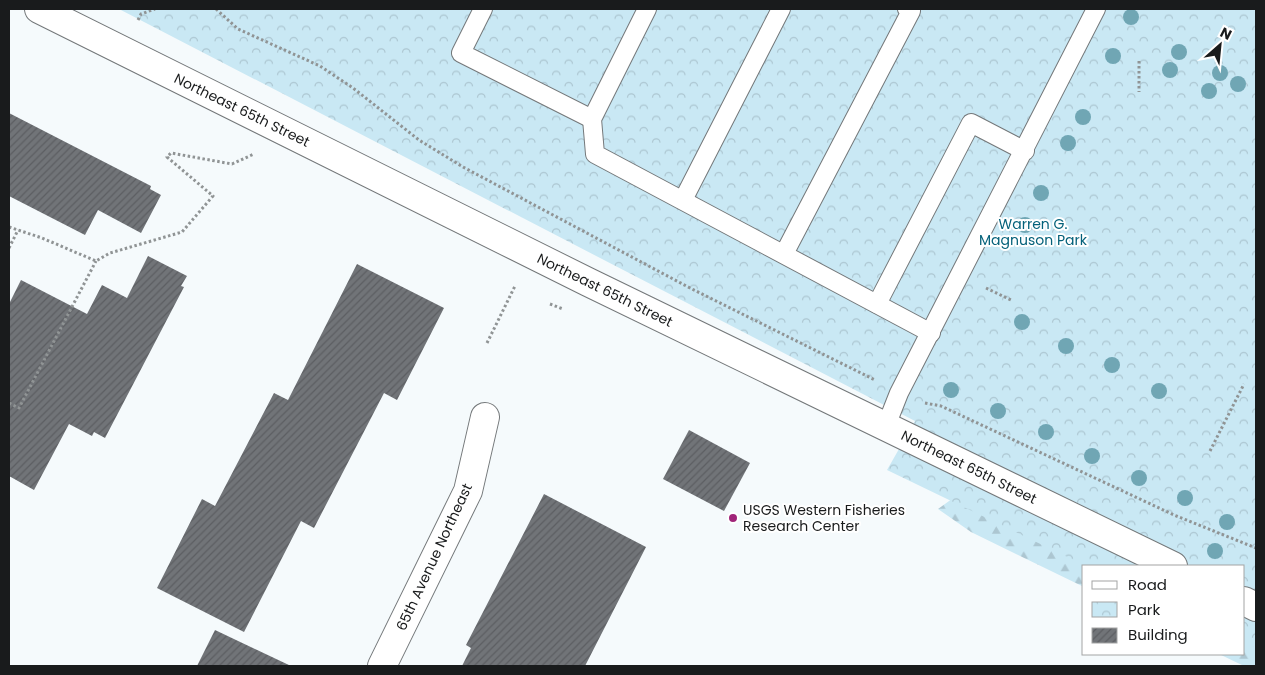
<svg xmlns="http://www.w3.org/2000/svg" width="1265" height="675" font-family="Poppins,sans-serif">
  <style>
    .forest { fill: url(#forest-firs) }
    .park { fill: url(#park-crowns) }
    .building { fill: url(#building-hatch) }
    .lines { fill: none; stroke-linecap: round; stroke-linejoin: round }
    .lane-casing { stroke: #74787a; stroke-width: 20 }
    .street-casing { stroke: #74787a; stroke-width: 30 }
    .path { stroke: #909495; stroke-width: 3; stroke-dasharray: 2.5 2.5; stroke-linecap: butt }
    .lane { stroke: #fff; stroke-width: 18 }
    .street { stroke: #fff; stroke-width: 28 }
    .tree { fill: #70a6b4 }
    .poi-dot { fill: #a02479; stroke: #fff; stroke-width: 2 }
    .labels { text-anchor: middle; stroke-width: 4; stroke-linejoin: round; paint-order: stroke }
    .street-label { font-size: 14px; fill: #191b1c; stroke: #fff }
    .park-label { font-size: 14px; fill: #04617a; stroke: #fff }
    .poi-label { font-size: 14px; fill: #191b1c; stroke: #fff; text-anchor: start }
  </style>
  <defs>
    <pattern id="forest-firs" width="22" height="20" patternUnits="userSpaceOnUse" patternTransform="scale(1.25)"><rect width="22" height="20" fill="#c9e8f4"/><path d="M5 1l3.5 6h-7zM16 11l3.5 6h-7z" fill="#acc6d1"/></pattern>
    <pattern id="park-crowns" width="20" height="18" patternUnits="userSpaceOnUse" patternTransform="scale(1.25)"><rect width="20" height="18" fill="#c9e8f4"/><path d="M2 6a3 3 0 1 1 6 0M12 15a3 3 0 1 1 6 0" fill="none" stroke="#acc6d1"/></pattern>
    <pattern id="building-hatch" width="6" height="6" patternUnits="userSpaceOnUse" patternTransform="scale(1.25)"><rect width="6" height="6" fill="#717478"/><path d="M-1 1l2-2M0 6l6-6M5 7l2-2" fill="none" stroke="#5c5e62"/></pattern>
  </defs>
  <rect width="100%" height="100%" fill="#f5fafc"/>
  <g class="forest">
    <polygon points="956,496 1104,566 1084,566 1084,587 971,532 938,509"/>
    <polygon points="1244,633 1256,639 1256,666 1244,666 1219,654 1244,654"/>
  </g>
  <polygon class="park" points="119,9 1256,9 1256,648 1244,642 1244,566 1086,566 887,470 915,421"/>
  <g class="building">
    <polygon points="9,113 151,186 150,189 161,195 141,233 98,210 85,235 9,196"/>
    <polygon points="148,256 187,276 181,286 184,287 105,438 94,432 92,436 69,424 34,490 9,476 9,304 21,280 87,314 102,285 127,298"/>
    <polygon points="357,264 444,308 397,400 384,393 314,528 301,521 244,632 157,588 202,499 215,506 274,393 288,400"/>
    <polygon points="689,430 750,463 724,511 663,479"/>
    <polygon points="544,494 646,547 585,666 462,666 471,648 466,645"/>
    <polygon points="215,630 291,666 197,666"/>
  </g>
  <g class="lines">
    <g class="lane-casing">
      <g id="lane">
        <polyline points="483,9 461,53 592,119"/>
        <polyline points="647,9 592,119 595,154 931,333"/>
        <polyline points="683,200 781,9"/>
        <polyline points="784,254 911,11 907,9"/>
        <polyline points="877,304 971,123 1025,151"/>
        <polyline points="886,426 899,393 1096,9"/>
      </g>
    </g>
    <g class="street-casing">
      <g id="street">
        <polyline points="39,9 588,282 1173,566"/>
        <polyline points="1244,601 1256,607"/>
        <polyline points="382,666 468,491 485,417"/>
      </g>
    </g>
    <g class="path">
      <polyline points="216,9 238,29 320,66 353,88 419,140 463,167 690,288 875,380"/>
      <polyline points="138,20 141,14 155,9"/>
      <polyline points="1139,61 1139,92"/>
      <polyline points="9,227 42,238 96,261 110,253 182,232 213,196 167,157 171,153 232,164 254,154"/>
      <polyline points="9,248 18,230"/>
      <polyline points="986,288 1011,300"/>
      <polyline points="550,304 563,309"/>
      <polyline points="487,343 515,286"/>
      <polyline points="9,403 19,408 96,261"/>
      <polyline points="925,403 941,406 1174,515 1256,548"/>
      <polyline points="1210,451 1244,384"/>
    </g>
    <use href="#lane" class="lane"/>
    <use href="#street" class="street"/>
  </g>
  <g class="tree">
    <circle cx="1131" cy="17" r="8"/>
    <circle cx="1179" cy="52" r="8"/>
    <circle cx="1113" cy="56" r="8"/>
    <circle cx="1170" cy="70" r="8"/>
    <circle cx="1220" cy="73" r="8"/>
    <circle cx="1238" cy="84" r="8"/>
    <circle cx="1209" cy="91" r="8"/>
    <circle cx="1083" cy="117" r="8"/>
    <circle cx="1068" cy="143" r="8"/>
    <circle cx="1041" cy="193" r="8"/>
    <circle cx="1025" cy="225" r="8"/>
    <circle cx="1022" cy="322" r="8"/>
    <circle cx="1066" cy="346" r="8"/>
    <circle cx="1112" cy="365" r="8"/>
    <circle cx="951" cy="390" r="8"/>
    <circle cx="1159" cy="391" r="8"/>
    <circle cx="998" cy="411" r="8"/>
    <circle cx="1046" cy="432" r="8"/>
    <circle cx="1092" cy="456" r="8"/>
    <circle cx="1139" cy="478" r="8"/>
    <circle cx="1185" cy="498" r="8"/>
    <circle cx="1227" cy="522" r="8"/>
    <circle cx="1215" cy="551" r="8"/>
  </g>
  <circle class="poi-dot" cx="733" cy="518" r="5"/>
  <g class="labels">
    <g class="street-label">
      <text transform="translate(242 110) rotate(26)" y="5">Northeast 65th Street</text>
      <text transform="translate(605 290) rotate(26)" y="5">Northeast 65th Street</text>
      <text transform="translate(969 467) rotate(26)" y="5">Northeast 65th Street</text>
      <text transform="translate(434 557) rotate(-65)" y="5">65th Avenue Northeast</text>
    </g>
    <g class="park-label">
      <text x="1033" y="229">Warren G.<tspan x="1033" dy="16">Magnuson Park</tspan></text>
    </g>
    <g class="poi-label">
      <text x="743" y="515">USGS Western Fisheries<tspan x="743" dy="16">Research Center</tspan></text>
    </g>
  </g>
  <rect width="1265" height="675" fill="none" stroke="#191b1c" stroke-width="20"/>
  <rect x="1082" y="565" width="162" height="90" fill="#ffffff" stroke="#a3a4a4"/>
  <rect x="1092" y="581" width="25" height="8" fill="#ffffff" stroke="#a3a4a4"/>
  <text x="1128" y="590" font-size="15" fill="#191b1c">Road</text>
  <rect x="1092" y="602" width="25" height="15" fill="url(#park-crowns)" stroke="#a3a4a4"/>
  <text x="1128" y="615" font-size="15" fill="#191b1c">Park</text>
  <rect x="1092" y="628" width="25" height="15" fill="url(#building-hatch)" stroke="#a3a4a4"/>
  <text x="1128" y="640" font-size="15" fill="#191b1c">Building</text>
  <g transform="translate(1220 45) rotate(27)" stroke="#ffffff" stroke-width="4" paint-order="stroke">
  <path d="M0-4L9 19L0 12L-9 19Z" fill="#191b1c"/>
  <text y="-8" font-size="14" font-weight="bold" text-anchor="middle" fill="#191b1c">N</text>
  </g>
</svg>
